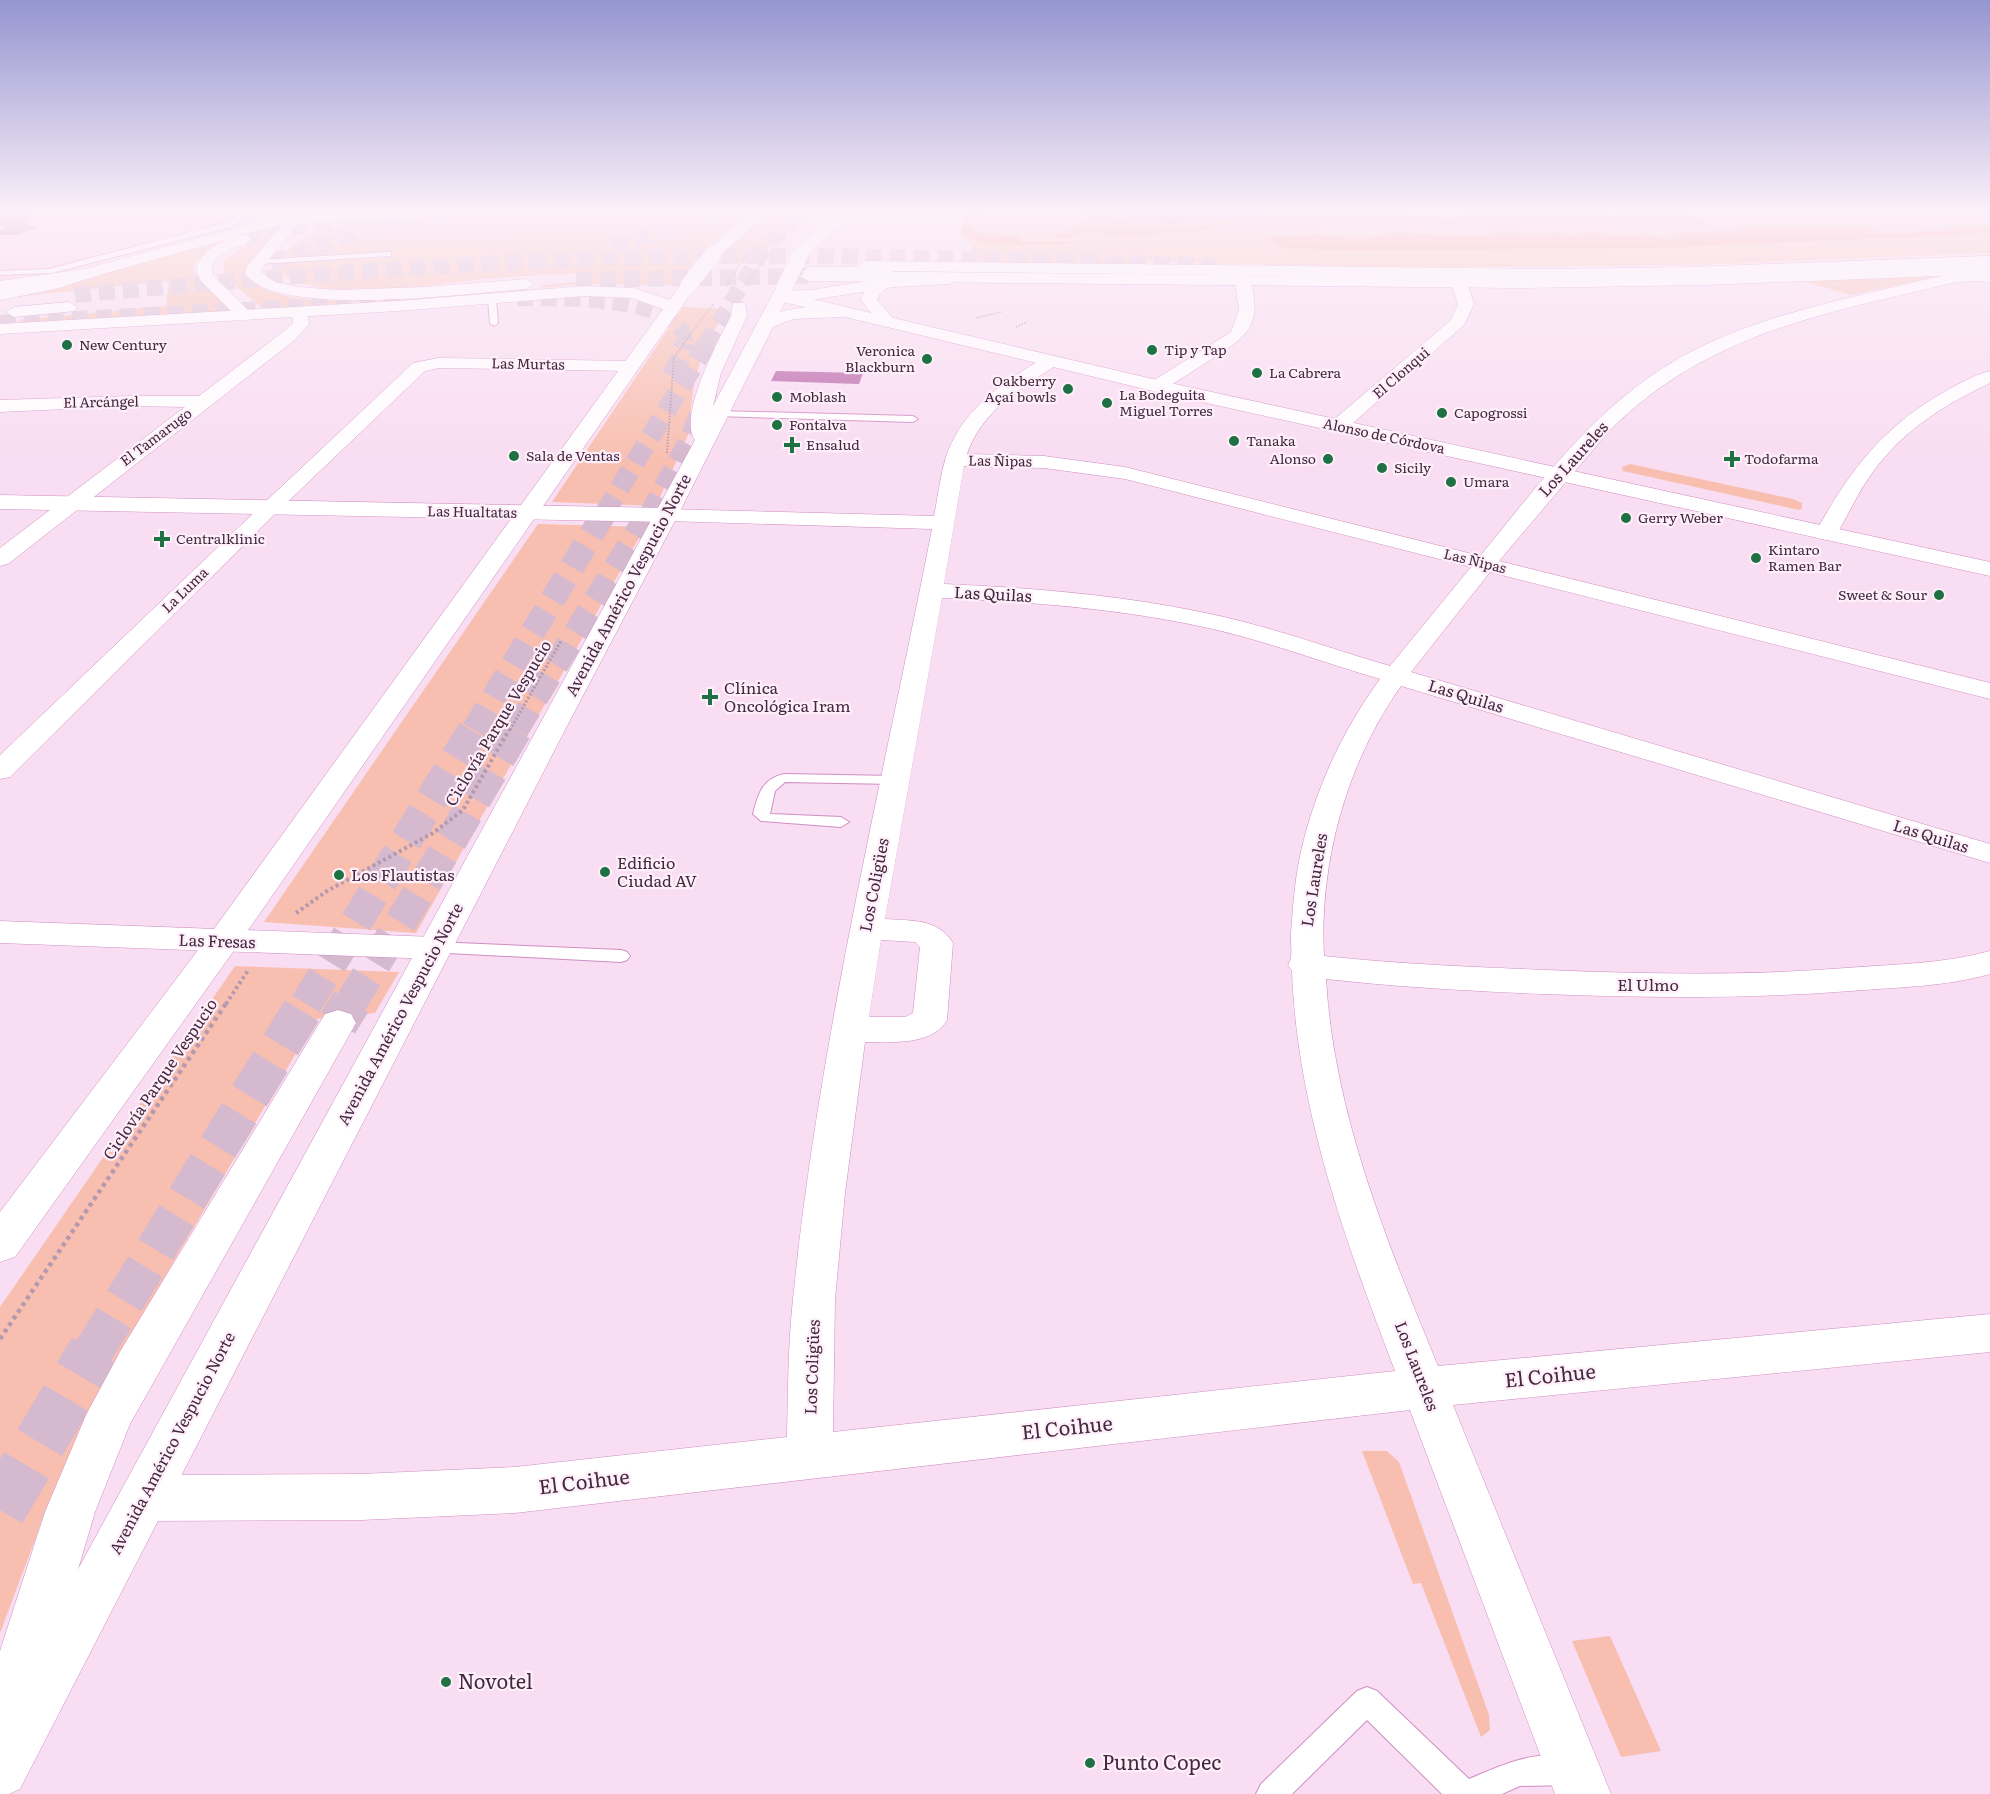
<svg xmlns="http://www.w3.org/2000/svg" width="1990" height="1794" font-family="Literata,serif">
  <style>
    .built { fill: #fccef1 }
    .green { fill: #f8bfb0 }
    .forest { fill: #fd9177 }
    .water { fill: #ba67ab }
    .lines { fill: none; stroke-linecap: round; stroke-linejoin: round }
    .primary-tunnel { stroke: #d5b9ce; stroke-width: 16; stroke-dasharray: 16 8; stroke-linecap: butt }
    .motorway-tunnel-far5 { stroke: #d5b9ce; stroke-width: 16; stroke-dasharray: 16 8; stroke-linecap: butt }
    .motorway-tunnel-far4 { stroke: #d5b9ce; stroke-width: 20; stroke-dasharray: 20 10; stroke-linecap: butt }
    .motorway-tunnel-far3 { stroke: #d5b9ce; stroke-width: 25; stroke-dasharray: 25 13; stroke-linecap: butt }
    .motorway-tunnel-far2 { stroke: #d5b9ce; stroke-width: 32; stroke-dasharray: 32 16; stroke-linecap: butt }
    .motorway-tunnel-far1 { stroke: #d5b9ce; stroke-width: 40; stroke-dasharray: 40 20; stroke-linecap: butt }
    .motorway-tunnel { stroke: #d5b9ce; stroke-width: 52; stroke-dasharray: 52 26; stroke-linecap: butt }
    .service-casing { stroke: #d08ec3; stroke-width: 2 }
    .minor-casing { stroke: #d08ec3; stroke-width: 1 }
    .tertiary-casing { stroke: #d08ec3; stroke-width: 1 }
    .secondary-casing { stroke: #d08ec3; stroke-width: 1 }
    .primary-casing { stroke: #d08ec3; stroke-width: 1 }
    .motorway-casing { stroke: #d08ec3; stroke-width: 1 }
    .path-far4 { stroke: #b59aaf; stroke-width: 1.5; stroke-dasharray: 1.5 1.5; stroke-linecap: butt }
    .path-far3 { stroke: #b59aaf; stroke-width: 2; stroke-dasharray: 1.5 1.5; stroke-linecap: butt }
    .path-far2 { stroke: #b59aaf; stroke-width: 3; stroke-dasharray: 2 2; stroke-linecap: butt }
    .path-far1 { stroke: #b59aaf; stroke-width: 4; stroke-dasharray: 3 3; stroke-linecap: butt }
    .path { stroke: #b59aaf; stroke-width: 4.5; stroke-dasharray: 4 4; stroke-linecap: butt }
    .service { fill: #fff; fill-rule: evenodd }
    .minor { fill: #fff; fill-rule: evenodd }
    .tertiary { fill: #fff; fill-rule: evenodd }
    .secondary { fill: #fff; fill-rule: evenodd }
    .primary { fill: #fff; fill-rule: evenodd }
    .motorway { fill: #fff; fill-rule: evenodd }
    .primary-bridge-casing { stroke: #d08ec3; stroke-width: 16; stroke-linecap: butt }
    .path-bridge { stroke: #b59aaf; stroke-width: 1.5; stroke-dasharray: 1.5 1.5; stroke-linecap: butt }
    .primary-bridge { stroke: #fff; stroke-width: 16 }
    .poi-dot { fill: #1e7143; stroke: #feeffa; stroke-width: 2 }
    .labels { text-anchor: middle; stroke-width: 4.5; stroke-linejoin: round; paint-order: stroke }
    .far-poi-label { font-size: 14px; fill: #43283e; stroke: #feeffa; text-anchor: start }
    .far-street-label { font-size: 14px; fill: #43283e; stroke: #feeffa }
    .street-label { font-size: 16px; fill: #43283e; stroke: #feeffa }
    .poi-label { font-size: 16px; fill: #43283e; stroke: #feeffa; text-anchor: start }
    .near-street-label { font-size: 20px; fill: #43283e; stroke: #feeffa }
    .near-poi-label { font-size: 20px; fill: #43283e; stroke: #feeffa; text-anchor: start }
  </style>
  <rect width="100%" height="100%" fill="#f9ddf2"/>
  <polygon class="built" points="0,210 259,210 232,226 68,270 0,281"/>
  <g class="green">
    <path d="M628 210H754L701 254 677 285 585 284 540 288 542 285 578 282 580 273C548 275 516 276 484 279 419 285 331 306 273 270L276 265 287 263 388 258 391 252 291 257 283 254 307 235 352 224 414 218Z"/>
    <polygon points="766,210 807,210 783,232 756,263 718,263 736,239"/>
    <polygon points="967,210 1990,210 1990,253 1692,265 1385,268 1135,261 1134,265 969,261 971,245 958,234"/>
    <path d="M289 222 258 252 244 273C270 304 324 300 361 302L263 309 231 282 224 271V261L236 252 258 241C252 240 244 238 238 239 223 242 199 254 193 268L197 277 235 312 22 323 18 320 166 306 169 281 15 297 254 229Z"/>
    <polygon points="1942,275 1852,295 1801,281"/>
    <polygon points="683,307 725,309 700,361 693,390 688,435 656,506 552,502"/>
    <polygon points="1630,464 1793,499 1802,503 1802,508 1799,510 1623,471 1622,467"/>
    <polygon points="538,524 645,527 416,933 264,922"/>
    <polygon points="235,966 399,972 375,1013 316,1019 102,1384 51,1497 0,1633 0,1307"/>
    <polygon points="1362,1451 1387,1451 1399,1462 1489,1715 1490,1730 1481,1737 1421,1583 1413,1584"/>
    <polygon points="1610,1636 1661,1751 1621,1757 1572,1641"/>
  </g>
  <g class="forest">
    <polygon points="967,210 991,211 973,216 970,221 976,232 1018,237 1022,238 1020,242 1070,241 1072,244 987,245 961,234"/>
    <path d="M1093 210 1125 220 1172 225 1273 216 1291 210H1396L1394 211 1397 214 1435 216 1448 219 1480 210 1616 215 1666 211 1684 214 1707 222C1696 230 1691 225 1679 223 1665 222 1634 224 1620 227L1493 228 1465 225 1424 227 1333 225 1316 228H1220L1188 233 1138 236H1110L1084 232 1069 238 1051 236 1077 228 1079 224 1090 221 1091 219 1082 216Z"/>
    <polygon points="1811,226 1850,227 1895,233 1990,227 1990,234 1653,248 1350,250 1283,248 1263,238 1319,234 1359,240 1393,233 1477,236 1503,233 1548,234 1556,232 1574,236 1581,233 1597,232 1615,237 1646,234 1671,240 1674,239 1670,234 1679,233"/>
  </g>
  <g class="water">
    <polygon points="1095,210 1287,210 1274,215 1173,224 1144,222"/>
    <polygon points="14,212 29,213 35,216 26,223 36,228 19,235 0,235 0,231 8,226 0,226 0,215"/>
    <polygon points="776,371 863,373 859,384 771,381"/>
  </g>
  <g class="lines">
    <polyline class="primary-tunnel" points="576,280 808,276"/>
    <g class="motorway-tunnel-far5">
      <polyline points="244,239 297,226 365,220"/>
      <polyline points="611,245 748,210"/>
      <path d="M271 262C311 252 349 233 389 225 460 211 532 212 604 210"/>
      <path d="M75 295C271 277 468 261 664 257 848 253 1032 261 1215 266"/>
      <path d="M517 298C551 298 687 294 685 344"/>
      <polyline points="0,323 412,301"/>
      <polyline points="706,344 758,258 784,228 809,210"/>
    </g>
    <g class="motorway-tunnel-far4">
      <polyline points="671,376 681,358 685,343"/>
      <polyline points="604,514 707,343"/>
      <polyline points="649,514 689,440 708,391"/>
    </g>
    <g class="motorway-tunnel-far3">
      <polyline points="474,730 605,512"/>
      <polyline points="516,730 650,512"/>
    </g>
    <g class="motorway-tunnel-far2">
      <polyline points="306,1004 475,728"/>
      <polyline points="350,1004 452,839 517,728"/>
    </g>
    <g class="motorway-tunnel-far1">
      <polyline points="338,1023 351,1002"/>
      <polyline points="93,1352 307,1002"/>
    </g>
    <polyline class="motorway-tunnel" points="0,1510 94,1351"/>
    <g class="service-casing">
      <g id="service">
        <polygon points="250,210 258,210 231,227 52,273 0,275 0,271 49,269 225,223"/>
        <polygon points="388,252 391,252 391,256 258,264 254,262 258,260"/>
        <polygon points="492,297 496,299 498,323 494,326 490,323 488,299"/>
        <polygon points="719,411 913,416 918,419 913,422 716,416 714,414"/>
        <path d="M784 774 895 776 902 780 895 784 785 782 775 791 770 814 841 817 849 822 841 827 761 821 753 814C758 794 762 779 784 774Z"/>
        <polygon points="435,942 621,950 627,952 630,956 627,960 621,962 429,952 426,948 429,944"/>
        <path d="M1367 1687 1377 1691 1469 1779C1502 1765 1541 1746 1577 1761L1581 1771 1577 1781 1567 1785 1520 1786 1502 1794H1442L1367 1720 1292 1794H1256L1261 1784 1357 1691Z"/>
      </g>
    </g>
    <g class="minor-casing">
      <g id="minor">
        <path d="M1972 272 1990 274V282L1972 281 1952 283C1823 314 1707 333 1609 431L1499 561 1990 683V699L1490 572 1411 672 1990 844V863L1401 686C1347 762 1319 862 1324 956 1398 964 1472 967 1546 970 1646 974 1746 976 1846 968 1895 964 1943 964 1990 951V974C1945 987 1898 987 1851 991 1748 999 1646 998 1543 994 1470 991 1398 987 1326 979 1334 1114 1387 1242 1438 1366L1990 1314V1352L1453 1405 1611 1794H1555L1410 1410 515 1513 361 1520 143 1521 126 1514 119 1498 126 1482 143 1475 361 1474 515 1467 787 1437C788 1391 788 1345 793 1299 819 1038 882 785 932 529L667 521 659 520 656 515 659 510 667 509 934 516C938 497 940 476 946 457 962 409 1003 382 1045 357H1057L1060 361 1057 365C1020 388 982 411 967 454L1044 456 1125 467 1480 556C1536 488 1592 411 1668 365 1726 329 1794 311 1860 295 1897 287 1934 275 1972 272ZM964 466 1044 468 1125 479 1471 567 1390 666C1335 650 1280 630 1224 617 1132 596 1038 588 944 584ZM942 598C1033 602 1124 609 1213 629 1269 642 1325 663 1380 679 1342 731 1316 788 1301 851 1295 877 1293 907 1291 933 1290 944 1294 956 1288 965L1292 971C1297 1110 1346 1242 1395 1371L833 1432 835 1299 845 1193 865 1042C891 1042 932 1046 947 1020L953 943C938 918 911 921 885 919ZM881 940 915 942 920 947 913 1013 905 1017H869Z"/>
        <path d="M1243 278 1251 283C1263 328 1244 338 1210 360 1195 370 1179 380 1163 390H1151L1148 386 1151 382 1231 332 1239 310 1235 283Z"/>
        <polygon points="1459,278 1467,283 1474,304 1464,325 1345,430 1331,430 1329,426 1331,422 1451,320 1458,304 1451,283"/>
        <path d="M296 307C304 309 309 315 309 324L296 339 8 564 0 566V548L185 407 133 406 0 412V400L133 396H199L284 331 293 323V319L288 312Z"/>
        <polygon points="439,358 631,361 637,362 640,366 637,370 631,371 439,368 425,371 277,512 10,777 0,779 0,755 263,504 413,363"/>
        <path d="M1990 371V383C1941 406 1896 435 1866 482 1854 500 1846 520 1834 538L1826 540 1818 538 1815 533C1849 472 1882 427 1944 392 1958 384 1974 375 1990 371Z"/>
        <polygon points="0,921 435,937 447,940 451,948 447,956 435,959 0,943"/>
      </g>
    </g>
    <g class="tertiary-casing">
      <g id="tertiary">
        <polygon points="944,276 950,278 952,281 950,284 894,287 811,300 779,301 771,296 779,291 811,290 894,277"/>
        <polygon points="0,495 667,508 675,510 678,515 675,520 667,522 0,509"/>
      </g>
    </g>
    <g class="secondary-casing">
      <g id="secondary">
        <path d="M295 210H309L263 267 261 272 275 282 299 287 338 290 426 287 526 279 534 284 526 289C471 293 279 319 245 274L247 266Z"/>
        <path d="M883 279 891 284 879 295 877 300 893 318 1157 380 1990 562V576L1157 392 779 301 771 296 779 291 871 313 861 300C864 289 872 282 883 279Z"/>
      </g>
    </g>
    <g class="primary-casing">
      <g id="primary">
        <polygon points="380,210 581,210 574,214 396,217 278,225 85,279 0,291 0,281 84,269 277,217"/>
        <polygon points="755,210 771,210 718,257 708,257 705,254 708,251 735,225"/>
        <polygon points="842,210 858,210 806,256 796,256 794,253 796,250 824,223"/>
        <polygon points="1990,264 1990,274 1705,285 1520,288 808,281 800,276 808,271 1520,278 1705,275"/>
        <polygon points="688,281 696,286 235,949 15,1257 0,1262 0,1212 211,933 663,309 631,298 584,296 398,311 0,334 0,324 398,301 584,286 633,288 670,300 682,283"/>
        <path d="M784 283 792 288 780 312C794 308 841 300 850 312L842 317 793 319 773 327 678 515 567 726 20 1789 9 1794H0V1712L695 440C677 417 719 339 731 316L733 303H745L747 316 721 373 713 406 776 288Z"/>
      </g>
    </g>
    <g class="motorway-casing">
      <g id="motorway">
        <path d="M244 235 249 236 251 239 249 242C235 248 207 255 213 275L254 316 246 321 240 320 200 280 196 270C201 249 225 239 244 235Z"/>
        <polygon points="1990,256 1990,266 1689,277 1549,279 893,271 891,275 886,277 810,277 802,272 810,267 858,267 860,263 865,261 1549,269 1689,267"/>
        <polygon points="104,264 112,269 109,272 56,289 0,300 0,290 47,282"/>
        <polygon points="69,302 77,307 75,311 14,317 6,312 14,307"/>
        <polygon points="338,1010 351,1014 356,1023 130,1424 95,1512 28,1738 20,1758 0,1766 0,1651 45,1512 86,1415 121,1350 325,1014"/>
      </g>
    </g>
    <g class="path-far4">
      <polyline points="787,218 798,210"/>
      <polyline points="976,318 1001,312"/>
      <polyline points="1016,327 1027,322"/>
      <polyline points="683,344 714,303"/>
    </g>
    <polyline class="path-far3" points="667,453 674,357 685,343"/>
    <polyline class="path-far2" points="510,730 561,641"/>
    <g class="path-far1">
      <polyline points="296,913 327,891 433,833 463,810 510,728"/>
      <polyline points="226,1004 249,969"/>
    </g>
    <polyline class="path" points="0,1339 227,1002"/>
    <use href="#service" class="service"/>
    <use href="#minor" class="minor"/>
    <use href="#tertiary" class="tertiary"/>
    <use href="#secondary" class="secondary"/>
    <use href="#primary" class="primary"/>
    <use href="#motorway" class="motorway"/>
    <g class="primary-bridge-casing">
      <g id="primary-bridge">
        <polyline points="688,286 713,254"/>
        <polyline points="784,288 801,253"/>
      </g>
    </g>
    <g class="path-bridge">
      <polyline points="746,285 767,254"/>
      <polyline points="727,286 746,254"/>
    </g>
    <use href="#primary-bridge" class="primary-bridge"/>
  </g>
  <linearGradient id="sky" x2="0" y2="1"><stop stop-color="#9595d0"/><stop offset="0.46" stop-color="#fcf0f9"/><stop offset="1" stop-color="#fcf0f9" stop-opacity="0"/></linearGradient>
  <rect width="1990" height="461" fill="url(#sky)"/>
  <g class="poi-dot">
    <circle cx="67" cy="345" r="6"/>
    <circle cx="1152" cy="350" r="6"/>
    <circle cx="927" cy="359" r="6"/>
    <circle cx="1257" cy="373" r="6"/>
    <circle cx="1068" cy="389" r="6"/>
    <circle cx="777" cy="397" r="6"/>
    <circle cx="1107" cy="403" r="6"/>
    <circle cx="1442" cy="413" r="6"/>
    <circle cx="777" cy="425" r="6"/>
    <circle cx="1234" cy="441" r="6"/>
    <path d="M789 436h6v6h6v6h-6v6h-6v-6h-6v-6h6z"/>
    <circle cx="514" cy="456" r="6"/>
    <circle cx="1328" cy="459" r="6"/>
    <path d="M1729 450h6v6h6v6h-6v6h-6v-6h-6v-6h6z"/>
    <circle cx="1382" cy="468" r="6"/>
    <circle cx="1451" cy="482" r="6"/>
    <circle cx="1626" cy="518" r="6"/>
    <path d="M159 530h6v6h6v6h-6v6h-6v-6h-6v-6h6z"/>
    <circle cx="1756" cy="558" r="6"/>
    <circle cx="1939" cy="595" r="6"/>
    <path d="M707 688h6v6h6v6h-6v6h-6v-6h-6v-6h6z"/>
    <circle cx="605" cy="872" r="6"/>
    <circle cx="339" cy="875" r="6"/>
    <circle cx="446" cy="1682" r="6"/>
    <circle cx="1090" cy="1763" r="6"/>
  </g>
  <g class="labels">
    <g class="far-poi-label">
      <text x="79" y="350">New Century</text>
      <text x="1164" y="355">Tip y Tap</text>
      <text x="915" y="356" text-anchor="end">Veronica<tspan x="915" dy="16">Blackburn</tspan></text>
      <text x="1269" y="378">La Cabrera</text>
      <text x="1056" y="386" text-anchor="end">Oakberry<tspan x="1056" dy="16">Açaí bowls</tspan></text>
      <text x="1119" y="400">La Bodeguita<tspan x="1119" dy="16">Miguel Torres</tspan></text>
      <text x="789" y="402">Moblash</text>
      <text x="1454" y="418">Capogrossi</text>
      <text x="789" y="430">Fontalva</text>
      <text x="1246" y="446">Tanaka</text>
      <text x="806" y="450">Ensalud</text>
      <text x="526" y="461">Sala de Ventas</text>
      <text x="1316" y="464" text-anchor="end">Alonso</text>
      <text x="1744" y="464">Todofarma</text>
      <text x="1394" y="473">Sicily</text>
      <text x="1463" y="487">Umara</text>
      <text x="1638" y="523">Gerry Weber</text>
      <text x="176" y="544">Centralklinic</text>
      <text x="1768" y="555">Kintaro<tspan x="1768" dy="16">Ramen Bar</tspan></text>
      <text x="1927" y="600" text-anchor="end">Sweet &amp; Sour</text>
    </g>
    <g class="far-street-label">
      <text transform="translate(528 364) rotate(1)" y="5">Las Murtas</text>
      <text transform="translate(1401 373) rotate(-41)" y="5">El Clonqui</text>
      <text transform="translate(101 402) rotate(-1)" y="5">El Arcángel</text>
      <text transform="translate(1384 436) rotate(12)" y="5">Alonso de Córdova</text>
      <text transform="translate(156 437) rotate(-37)" y="5">El Tamarugo</text>
      <text transform="translate(1000 461) rotate(1)" y="5">Las Ñipas</text>
      <text transform="translate(472 512) rotate(1)" y="5">Las Hualtatas</text>
      <text transform="translate(1475 561) rotate(14)" y="5">Las Ñipas</text>
      <text transform="translate(185 590) rotate(-44)" y="5">La Luma</text>
    </g>
    <g class="street-label">
      <text transform="translate(1573 459) rotate(-48)" y="6">Los Laureles</text>
      <text transform="translate(628 585) rotate(-62)" y="6">Avenida Américo Vespucio Norte</text>
      <text transform="translate(993 594) rotate(3)" y="6">Las Quilas</text>
      <text transform="translate(1466 696) rotate(17)" y="6">Las Quilas</text>
      <text transform="translate(498 723) rotate(-59)" y="6">Ciclovía Parque Vespucio</text>
      <text transform="translate(1931 836) rotate(17)" y="6">Las Quilas</text>
      <text transform="translate(1314 880) rotate(-81)" y="6">Los Laureles</text>
      <text transform="translate(874 885) rotate(-79)" y="6">Los Coligües</text>
      <text transform="translate(217 941) rotate(2)" y="6">Las Fresas</text>
      <text x="1648" y="991">El Ulmo</text>
      <text transform="translate(400 1014) rotate(-62)" y="6">Avenida Américo Vespucio Norte</text>
      <text transform="translate(160 1079) rotate(-56)" y="6">Ciclovía Parque Vespucio</text>
      <text transform="translate(1417 1366) rotate(69)" y="6">Los Laureles</text>
      <text transform="translate(812 1367) rotate(-88)" y="6">Los Coligües</text>
      <text transform="translate(172 1443) rotate(-62)" y="6">Avenida Américo Vespucio Norte</text>
    </g>
    <g class="poi-label">
      <text x="724" y="694">Clínica<tspan x="724" dy="18">Oncológica Iram</tspan></text>
      <text x="617" y="869">Edificio<tspan x="617" dy="18">Ciudad AV</tspan></text>
      <text x="351" y="881">Los Flautistas</text>
    </g>
    <g class="near-street-label">
      <text transform="translate(1550 1376) rotate(-6)" y="7">El Coihue</text>
      <text transform="translate(1067 1428) rotate(-6)" y="7">El Coihue</text>
      <text transform="translate(584 1482) rotate(-7)" y="7">El Coihue</text>
    </g>
    <g class="near-poi-label">
      <text x="458" y="1689">Novotel</text>
      <text x="1102" y="1770">Punto Copec</text>
    </g>
  </g>
</svg>
